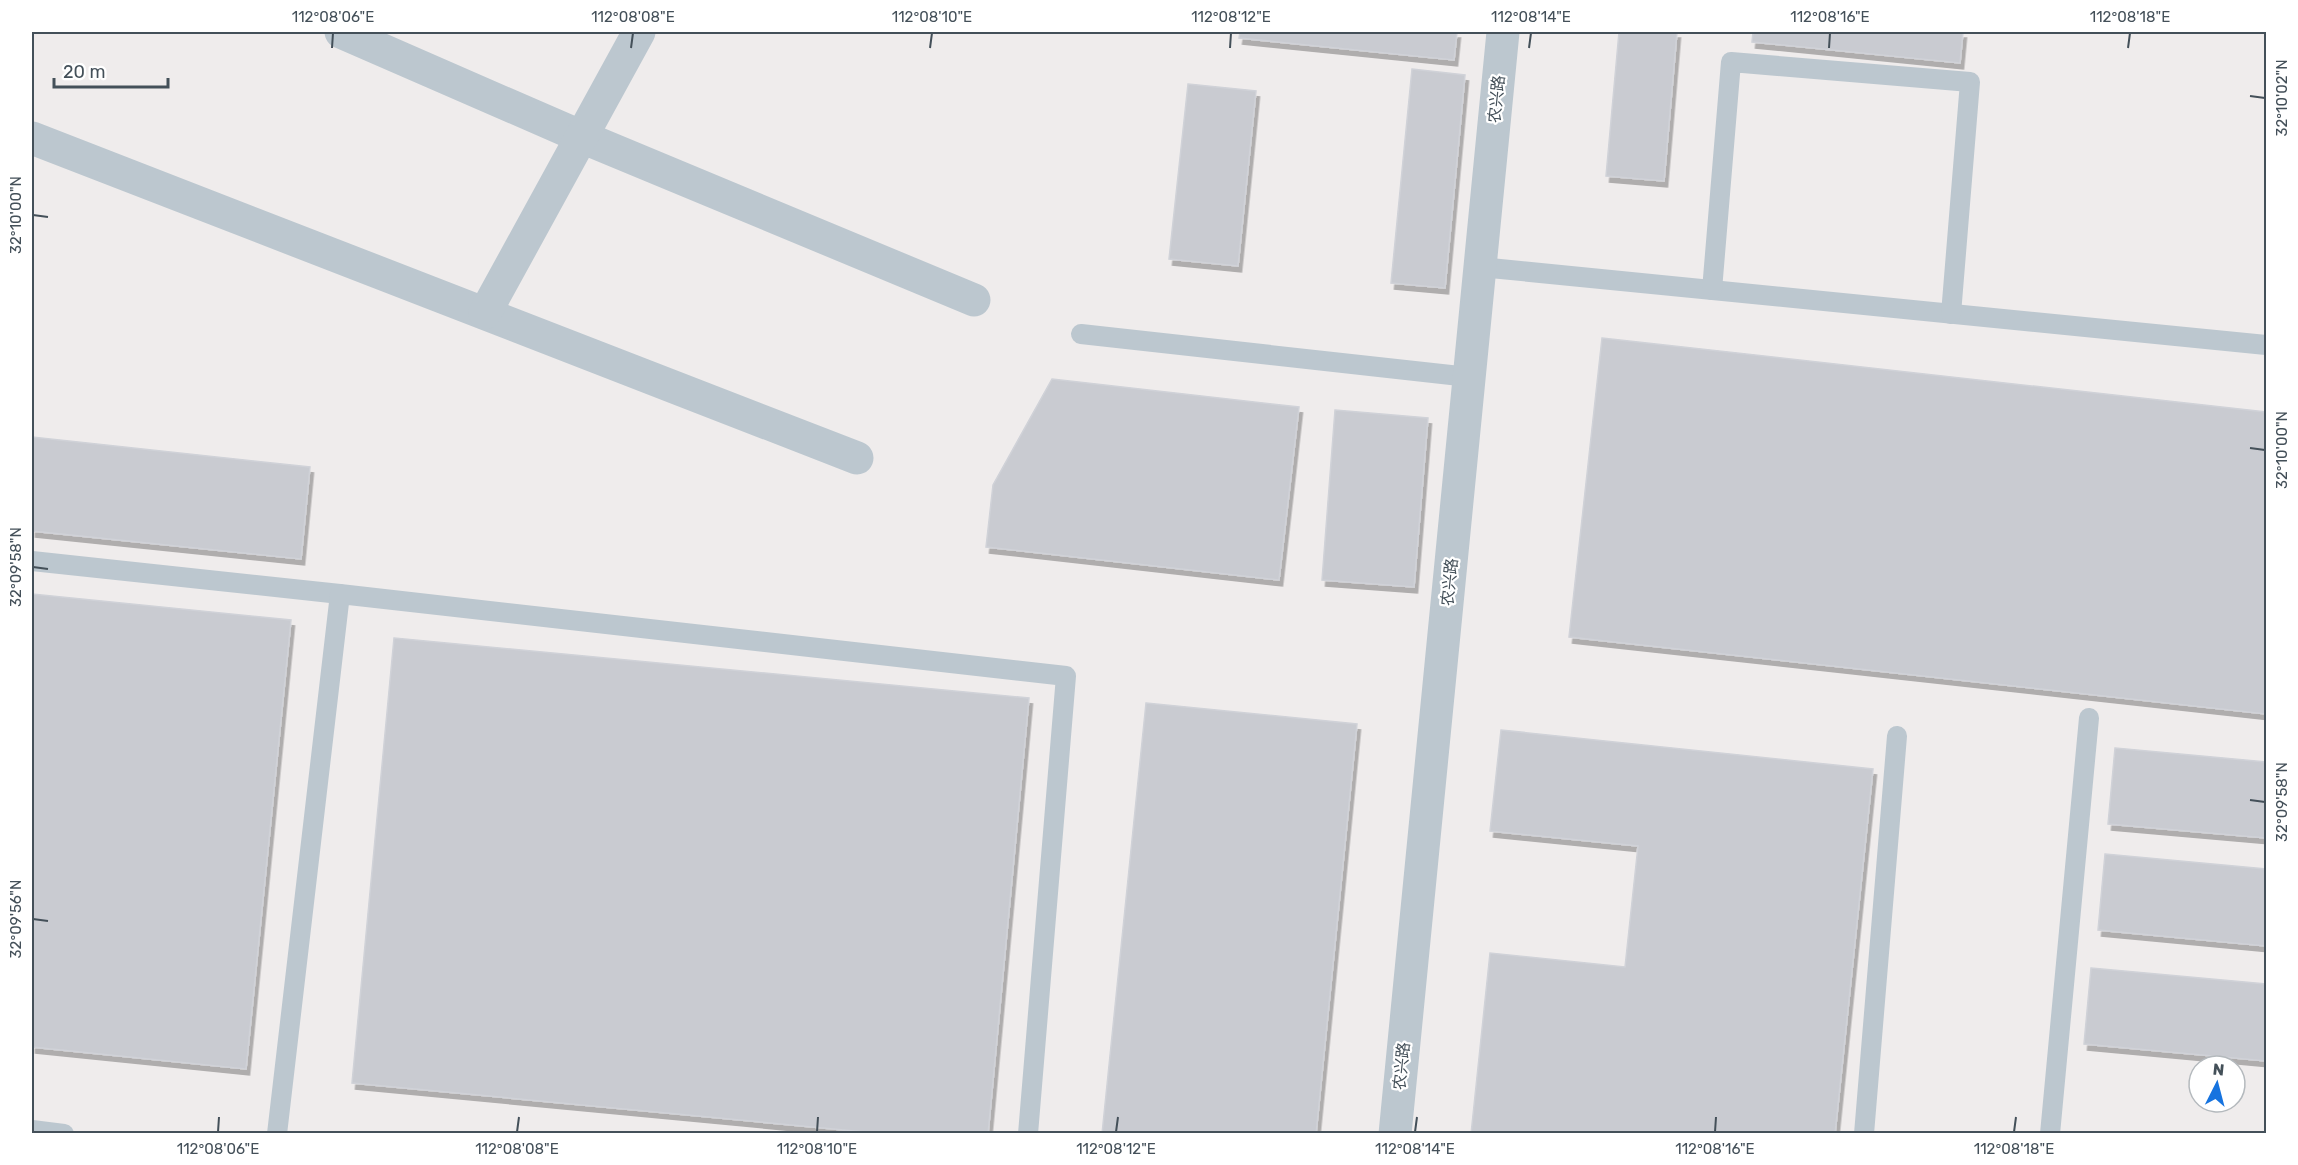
<svg xmlns="http://www.w3.org/2000/svg" width="2298" height="1165" font-family="Rubik,'Noto Sans SC',sans-serif">
  <style>
    .building { fill: #c9cbd1; stroke: #d0d2d8; stroke-width: 1.5; filter: url(#shadow) }
    .lines { fill: none; stroke-linecap: round; stroke-linejoin: round }
    .service { stroke: #bcc7cf; stroke-width: 20 }
    .minor { stroke: #bcc7cf; stroke-width: 33 }
    .ticks { fill: none; stroke: #445059; stroke-width: 2 }
    .labels { text-anchor: middle; stroke-width: 4.5; stroke-linejoin: round; paint-order: stroke }
    .street-label { font-size: 16px; fill: #445059; stroke: #fff }
    .neatline { fill: none; stroke: #445059; stroke-width: 2 }
    .ticks-label { font-size: 15px; text-anchor: middle; fill: #445059 }
  </style>
  <defs>
    <filter id="shadow"><feDropShadow dx="3.5" dy="6" stdDeviation="0" flood-color="#0004"/></filter>
  </defs>
  <rect width="100%" height="100%" fill="#efecec"/>
  <g class="building">
    <polygon points="1240,32 1457,32 1454,60 1239,38"/>
    <polygon points="1619,32 1677,32 1664,181 1606,176"/>
    <polygon points="1753,32 1963,32 1960,63 1752,42"/>
    <polygon points="1412,69 1465,75 1445,288 1391,283"/>
    <polygon points="1188,84 1256,91 1238,266 1169,259"/>
    <polygon points="1602,338 2266,412 2266,714 1569,637"/>
    <polygon points="1052,379 1299,407 1279,580 986,547 993,485"/>
    <polygon points="1335,410 1428,418 1414,587 1322,580"/>
    <polygon points="32,437 310,467 301,559 32,531"/>
    <polygon points="32,594 291,620 246,1069 32,1047"/>
    <polygon points="394,638 1029,698 988,1134 886,1134 352,1083"/>
    <polygon points="1146,703 1357,724 1316,1134 1102,1134"/>
    <polygon points="1501,730 1873,769 1835,1134 1471,1134 1490,953 1625,967 1638,846 1490,831"/>
    <polygon points="2115,748 2266,762 2266,838 2108,824"/>
    <polygon points="2105,854 2266,869 2266,946 2098,930"/>
    <polygon points="2091,968 2266,984 2266,1061 2084,1044"/>
  </g>
  <g class="lines">
    <g class="service">
      <polyline points="1480,267 2266,345"/>
      <polyline points="1712,290 1731,62 1970,82 1951,314"/>
      <polyline points="1081,334 1469,377"/>
      <polyline points="32,561 340,594"/>
      <polyline points="32,1130 64,1134"/>
      <polyline points="277,1134 340,594 1066,676 1028,1134"/>
      <polyline points="1864,1134 1897,736"/>
      <polyline points="2050,1134 2089,718"/>
    </g>
    <g class="minor">
      <polyline points="341,32 582,137 974,300"/>
      <polyline points="32,138 857,458"/>
      <polyline points="485,313 639,32"/>
      <polyline points="1395,1134 1503,32"/>
    </g>
  </g>
  <path class="ticks" d="M332 48 333 33M631 48 633 33M930 48 932 33M1230 48 1231 33M1529 48 1531 33M1829 48 1830 33M2128 48 2130 33M2250 96 2265 98M33 215 48 217M2250 448 2265 450M33 567 48 569M2250 800 2265 802M33 919 48 921M218 1132 219 1117M517 1132 519 1117M817 1132 818 1117M1116 1132 1118 1117M1415 1132 1417 1117M1715 1132 1716 1117M2014 1132 2016 1117"/>
  <g class="labels">
    <g class="street-label">
      <text transform="translate(1496 99) rotate(-84)" y="6">农兴路</text>
      <text transform="translate(1449 582) rotate(-84)" y="6">农兴路</text>
      <text transform="translate(1401 1066) rotate(-84)" y="6">农兴路</text>
    </g>
  </g>
  <rect width="2298" height="1165" fill="none" stroke="#ffffff" stroke-width="66"/>
  <g transform="translate(2217 1084) rotate(6)"><circle r="28" fill="#ffffff" stroke="#b4b9bd" stroke-width="1.5"/>
  <path d="M0-4.5L10 22L0 15L-10 22Z" fill="#1673df"/>
  <text y="-9" font-size="16" font-weight="bold" text-anchor="middle" fill="#445059">N</text>
  </g>
  <path d="M54 78v9h114v-9" fill="none" stroke="#445059" stroke-width="3"/>
  <text x="63" y="78" font-size="18" fill="#445059" stroke="#ffffff" stroke-width="4.5" paint-order="stroke">20 m</text>
  <rect x="33" y="33" width="2232" height="1099" class="neatline"/>
  <g class="ticks-label">
    <text x="333" y="22">112°08'06"E</text>
    <text x="633" y="22">112°08'08"E</text>
    <text x="932" y="22">112°08'10"E</text>
    <text x="1231" y="22">112°08'12"E</text>
    <text x="1531" y="22">112°08'14"E</text>
    <text x="1830" y="22">112°08'16"E</text>
    <text x="2130" y="22">112°08'18"E</text>
    <text transform="translate(2282 98) rotate(-90)" y="5">32°10'02"N</text>
    <text transform="translate(16 215) rotate(-90)" y="5">32°10'00"N</text>
    <text transform="translate(2282 450) rotate(-90)" y="5">32°10'00"N</text>
    <text transform="translate(16 567) rotate(-90)" y="5">32°09'58"N</text>
    <text transform="translate(2282 802) rotate(-90)" y="5">32°09'58"N</text>
    <text transform="translate(16 919) rotate(-90)" y="5">32°09'56"N</text>
    <text x="218" y="1154">112°08'06"E</text>
    <text x="517" y="1154">112°08'08"E</text>
    <text x="817" y="1154">112°08'10"E</text>
    <text x="1116" y="1154">112°08'12"E</text>
    <text x="1415" y="1154">112°08'14"E</text>
    <text x="1715" y="1154">112°08'16"E</text>
    <text x="2014" y="1154">112°08'18"E</text>
  </g>
</svg>
